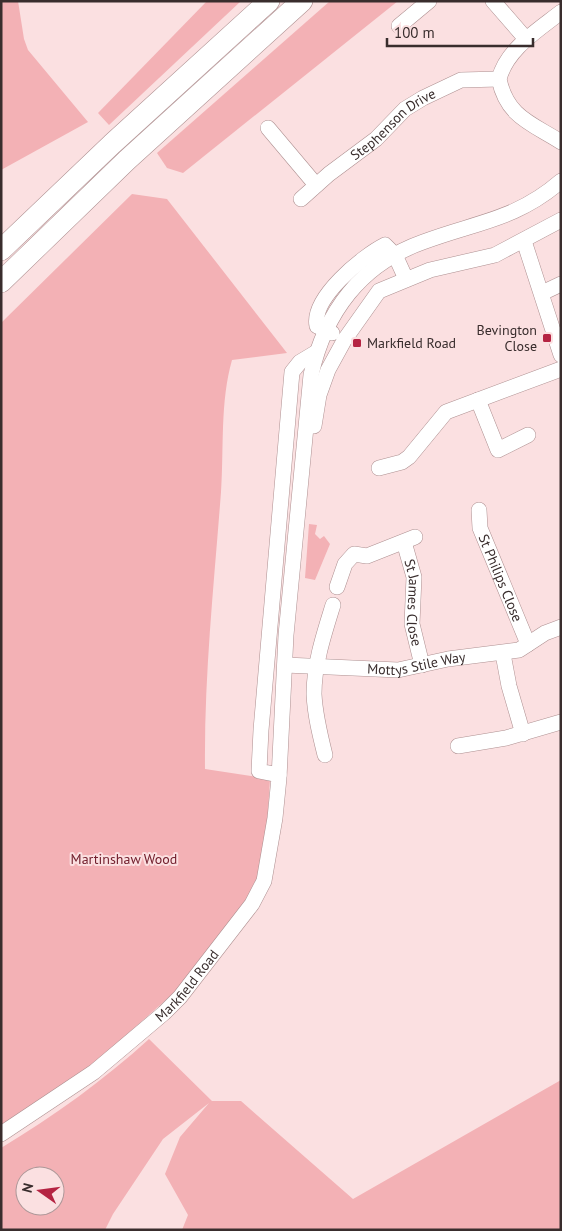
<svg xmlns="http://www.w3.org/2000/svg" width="562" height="1231" font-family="'PT Sans',sans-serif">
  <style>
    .green { fill: #f3b1b5; fill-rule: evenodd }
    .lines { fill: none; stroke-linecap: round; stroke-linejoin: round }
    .minor-casing { stroke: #ae9091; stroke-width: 16 }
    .highway-casing { stroke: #ae9091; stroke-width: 22 }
    .minor { stroke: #fff; stroke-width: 15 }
    .highway { stroke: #fff; stroke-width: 21 }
    .poi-dot { fill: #b52342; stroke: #fbe0e1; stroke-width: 2 }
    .labels { text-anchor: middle; stroke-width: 4; stroke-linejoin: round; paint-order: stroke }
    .street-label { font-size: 14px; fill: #392d2d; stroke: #fbe0e1 }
    .poi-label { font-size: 14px; fill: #392d2d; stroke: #fbe0e1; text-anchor: end }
    .park-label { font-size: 14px; fill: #73202e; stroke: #fbe0e1 }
  </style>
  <rect width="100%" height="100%" fill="#fbe0e1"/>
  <g class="green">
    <polygon points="1,1 18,1 24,39 28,50 88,122 1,170"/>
    <polygon points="207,1 241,1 109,125 98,113"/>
    <polygon points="330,1 398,1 183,173 167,168 157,153"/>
    <path d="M132 194 167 199 287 353 232 360C220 402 224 448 221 492 214 584 204 676 205 769L270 779 264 881 176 991 91 1066 1 1125V323Z"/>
    <polygon points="309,524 317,525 315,534 320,539 324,536 330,544 315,580 305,578"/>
    <path d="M149 1039 212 1101H241L353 1199 561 1080V1230H182L188 1215 165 1174 180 1137 209 1103 163 1139 113 1214 105 1230H1V1148C54 1116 104 1080 149 1039ZM25 1176H55V1206H25Z"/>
  </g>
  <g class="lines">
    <g class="minor-casing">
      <g id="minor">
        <polyline points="493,1 526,39"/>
        <path d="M561 12C537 31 507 49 499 79 507 117 531 123 561 142"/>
        <polyline points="399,26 429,1"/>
        <polyline points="268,128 316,185"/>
        <path id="s1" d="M301 199 329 174 376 139 405 109 423 98 461 80 499 79"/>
        <polyline points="524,241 561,355"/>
        <polyline points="542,293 561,284"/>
        <path d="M332 333 317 326C311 298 363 256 385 245L395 255 406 279"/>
        <polyline points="478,400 498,450 528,435"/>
        <polyline points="314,426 319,395 328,370 345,339 379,291 430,270 495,255 561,220"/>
        <polyline points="379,468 402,462 409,457 446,412 561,369"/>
        <path id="s2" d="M479 510 480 528 528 644"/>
        <path id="s3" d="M404 542 414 577 412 624 422 665"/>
        <polyline points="337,587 345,564 354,554 367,556 415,537"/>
        <polyline points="503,654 509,686 523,734"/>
        <path id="s4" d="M285 665 398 670 448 659 519 650 545 633 561 627"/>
        <polyline points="458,746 506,738 561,722"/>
        <path d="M325 755C320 735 315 715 314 694 314 664 324 634 333 605"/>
        <polyline points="279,775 259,771 261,730 292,372 300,362 315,353"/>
        <path id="s5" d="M1 1134 94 1072 164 1013 180 997 252 904 264 881 275 818 279 778 286 635 311 375C325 312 361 264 423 242 476 222 516 220 561 181"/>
      </g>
    </g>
    <g class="highway-casing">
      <g id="highway">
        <polyline points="1,250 112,144 269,1"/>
        <polyline points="1,282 127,160 302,1"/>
      </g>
    </g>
    <use href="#minor" class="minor"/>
    <use href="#highway" class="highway"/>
  </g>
  <g class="poi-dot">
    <rect x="542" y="333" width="10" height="10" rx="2.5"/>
    <rect x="352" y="338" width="10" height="10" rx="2.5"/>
  </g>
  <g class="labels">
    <g class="street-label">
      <text dy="5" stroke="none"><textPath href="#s1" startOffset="119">Stephenson Drive</textPath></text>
      <text dy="5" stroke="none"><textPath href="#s2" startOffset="72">St Philips Close</textPath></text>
      <text dy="5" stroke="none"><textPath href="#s3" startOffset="62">St James Close</textPath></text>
      <text dy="5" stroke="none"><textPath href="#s4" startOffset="132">Mottys Stile Way</textPath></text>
      <text dy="5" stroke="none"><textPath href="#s5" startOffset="239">Markfield Road</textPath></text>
    </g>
    <g class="poi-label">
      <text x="537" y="335">Bevington<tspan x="537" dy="16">Close</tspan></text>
      <text x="367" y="348" text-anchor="start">Markfield Road</text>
    </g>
    <g class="park-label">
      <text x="124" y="864">Martinshaw Wood</text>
    </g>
  </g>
  <rect width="562" height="1231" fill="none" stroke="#392d2d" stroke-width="5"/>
  <g transform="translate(40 1191) rotate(284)"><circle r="24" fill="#fbe0e1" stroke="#ad9899"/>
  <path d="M0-4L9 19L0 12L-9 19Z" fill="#b52342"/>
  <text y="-8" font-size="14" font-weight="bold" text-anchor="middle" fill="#392d2d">N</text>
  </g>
  <path d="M387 38v8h146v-8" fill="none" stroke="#392d2d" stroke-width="2.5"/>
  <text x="394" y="38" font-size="15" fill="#392d2d" stroke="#fbe0e1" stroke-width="4" paint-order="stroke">100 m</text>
</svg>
